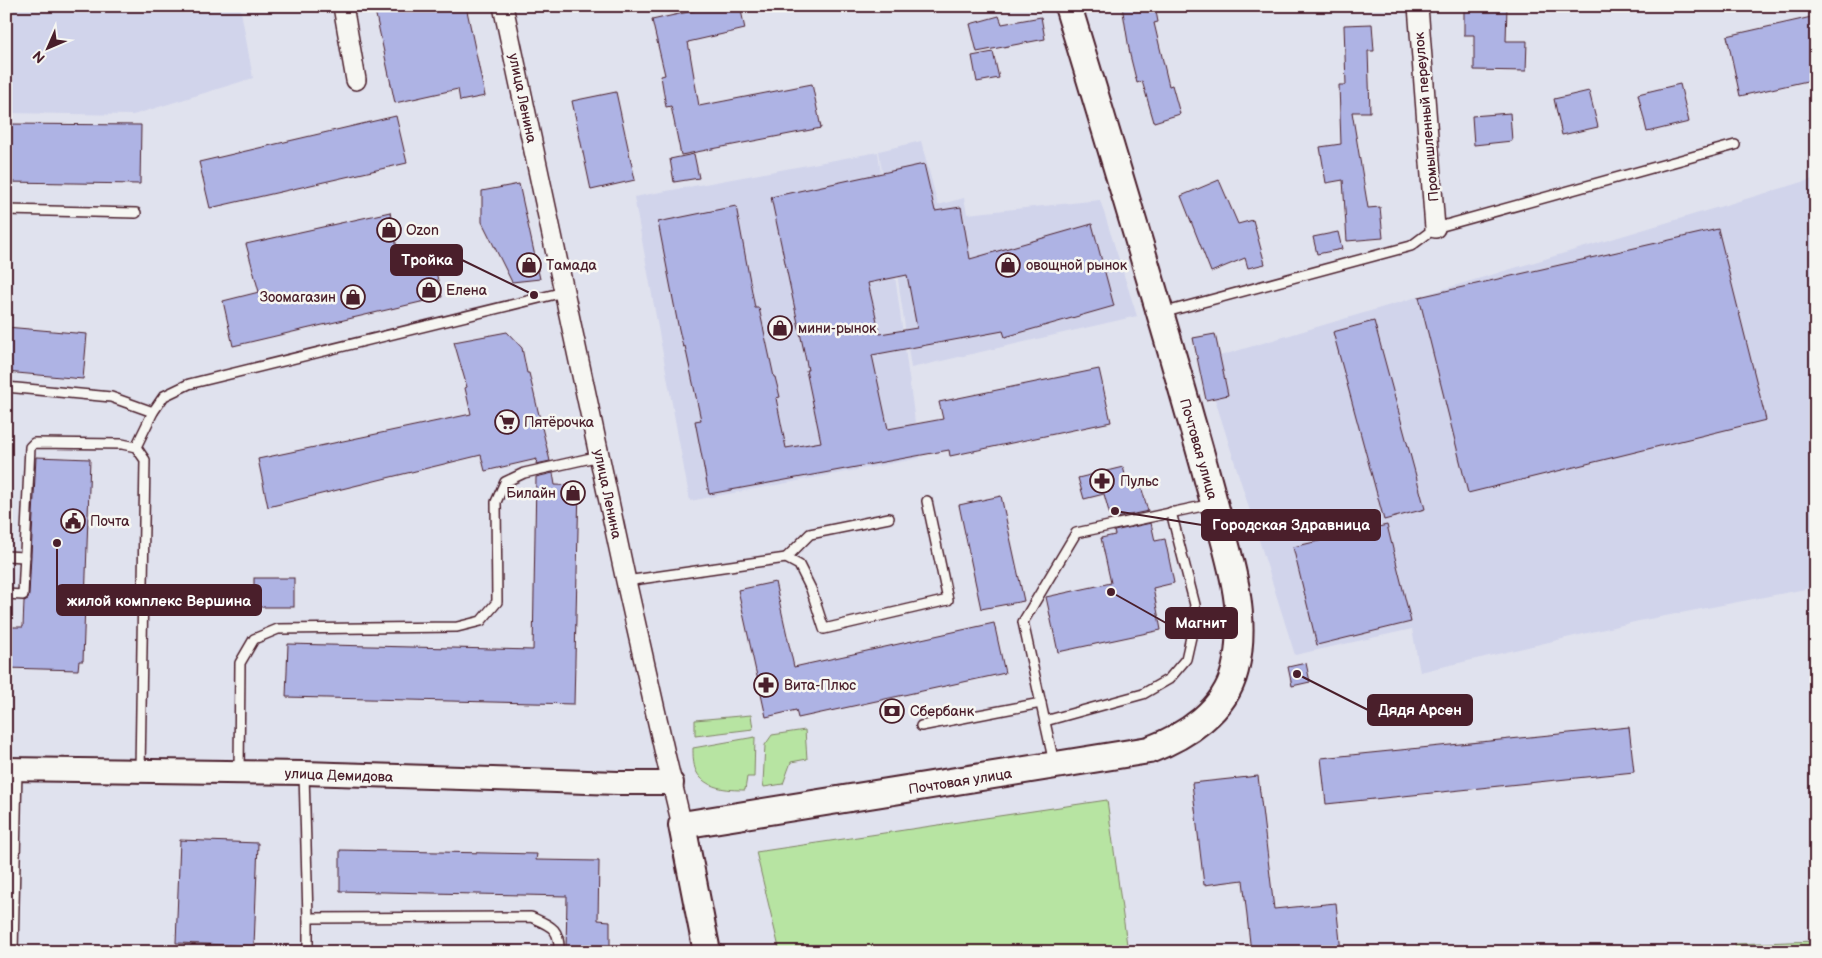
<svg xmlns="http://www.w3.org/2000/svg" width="1822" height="958" font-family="'Balsamiq Sans',sans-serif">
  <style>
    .built { fill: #d1d4eb }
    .green { fill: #b7e4a2; stroke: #808266 }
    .building { fill: #aeb3e4; stroke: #4a1f2b; fill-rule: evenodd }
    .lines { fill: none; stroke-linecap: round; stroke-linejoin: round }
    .service-casing { stroke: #4a1f2b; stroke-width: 12 }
    .minor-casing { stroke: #4a1f2b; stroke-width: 22 }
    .tertiary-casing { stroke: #4a1f2b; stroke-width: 26 }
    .secondary-casing { stroke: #4a1f2b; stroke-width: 30 }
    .service { stroke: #f6f6f2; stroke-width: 9 }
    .minor { stroke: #f6f6f2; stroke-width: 19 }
    .tertiary { stroke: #f6f6f2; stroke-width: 22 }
    .secondary { stroke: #f6f6f2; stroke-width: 26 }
    .labels { text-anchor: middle; stroke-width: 5; stroke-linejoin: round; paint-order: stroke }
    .street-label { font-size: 14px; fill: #4a1f2b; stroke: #f6f6f2 }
    .poi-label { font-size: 14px; fill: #4a1f2b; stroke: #f6f6f2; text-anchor: start }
    .leader { fill: none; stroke: #4a1f2b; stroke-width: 2 }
    .callout-dot { fill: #4a1f2b; stroke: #f6f6f2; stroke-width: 2 }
    .callout { fill: #4a1f2b; stroke: #4a1f2b; stroke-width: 2 }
    .callout-label { font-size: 15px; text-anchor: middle; font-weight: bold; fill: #fff }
  </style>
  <rect width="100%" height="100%" fill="#e0e2ee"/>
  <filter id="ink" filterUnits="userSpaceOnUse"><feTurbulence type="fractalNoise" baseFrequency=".02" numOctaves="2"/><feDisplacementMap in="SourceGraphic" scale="10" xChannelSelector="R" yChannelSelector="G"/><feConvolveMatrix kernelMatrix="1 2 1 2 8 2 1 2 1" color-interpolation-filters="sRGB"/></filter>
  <g filter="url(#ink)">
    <g class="built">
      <polygon points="6,6 240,6 253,78 133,115 6,113"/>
      <polygon points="921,141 938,205 964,198 967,214 1100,200 1137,316 911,368 879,151"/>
      <polygon points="878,152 920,458 690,501 634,197"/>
      <polygon points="1816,178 1816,587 1639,621 1420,672 1412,629 1295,655 1203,361"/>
    </g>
    <g class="green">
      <polygon points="751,715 753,729 695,736 695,720"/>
      <polygon points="805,730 807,759 791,762 783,784 764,787 763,783 765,745 772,735"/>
      <path d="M755 737 754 777H747L745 790C727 790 705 789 696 771 693 764 693 755 693 748Z"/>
      <polygon points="1107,800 1128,952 780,952 756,852"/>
      <polygon points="1816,941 1816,952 1736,952 1735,944"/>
    </g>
    <g class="building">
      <polygon points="374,6 466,6 485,96 460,101 458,89 395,103"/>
      <polygon points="715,6 740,6 745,29 688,42 699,106 812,84 821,128 681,155 671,106 666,107 661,76 665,75 652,20"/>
      <polygon points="1122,6 1155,6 1158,22 1154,23 1169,86 1172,85 1180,114 1154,122 1142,81 1137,83 1130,55"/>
      <polygon points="1464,6 1507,6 1506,41 1527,41 1526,71 1474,70 1474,35 1464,35"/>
      <polygon points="999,16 1002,24 1041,17 1045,39 977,52 970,24"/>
      <polygon points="1816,16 1816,79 1740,96 1727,36"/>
      <polygon points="1372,24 1374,51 1368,51 1370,112 1352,112 1368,208 1380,207 1383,238 1347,241 1343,180 1326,183 1320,147 1341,144 1339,85 1346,85 1344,25"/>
      <polygon points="993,52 999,78 977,82 972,56"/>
      <polygon points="1680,84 1689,122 1647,132 1638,94"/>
      <polygon points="1589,91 1598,127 1562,135 1554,99"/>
      <polygon points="616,92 635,180 591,190 572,101"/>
      <polygon points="1510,113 1512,141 1474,145 1472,116"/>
      <polygon points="396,116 407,163 210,208 199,162"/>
      <polygon points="6,124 141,125 140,184 6,182"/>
      <polygon points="694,154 699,178 674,182 670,159"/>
      <path d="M924 164 935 211 961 207 970 259 1092 224 1114 306 1005 337 1003 331 872 355 888 429 943 419 939 402 1099 369 1111 422 950 456 949 450 709 494 695 421 701 420 685 346 683 347 678 325 658 222 736 206 755 308H759L774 377H775L780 397 776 398 786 448 821 442 806 370H808L771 197ZM907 275 917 328 880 334 868 283Z"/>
      <polygon points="1219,180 1238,224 1253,220 1265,264 1248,268 1245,258 1211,272 1181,196"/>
      <polygon points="519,184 540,279 512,282 482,222 482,191"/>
      <polygon points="390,212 399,259 431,251 442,297 233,346 223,301 259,292 246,244"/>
      <polygon points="1718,229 1766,420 1468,493 1419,297"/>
      <polygon points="1338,232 1342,249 1317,254 1313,237"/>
      <polygon points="1374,321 1425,509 1384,520 1333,332"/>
      <polygon points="6,327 87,334 83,379 6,372"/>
      <polygon points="507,332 522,348 527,373 529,373 550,461 536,464 537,459 485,471 481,455 268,507 258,459 471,414 465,388 467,387 454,342"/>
      <polygon points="1215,334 1228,395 1206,400 1193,338"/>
      <polygon points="36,457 90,459 83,661 79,661 78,670 6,668 6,627 23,627 24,601 28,599 29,595"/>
      <polygon points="1123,467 1129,489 1141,486 1148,511 1111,519 1104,494 1084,499 1078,478"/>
      <polygon points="553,473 555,485 579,486 574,704 286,697 288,644 533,650 536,477"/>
      <polygon points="1001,496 1024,601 981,609 959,505"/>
      <polygon points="1151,523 1155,541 1165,539 1174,583 1153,588 1161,630 1058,652 1046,597 1111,583 1101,538 1115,535 1114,531"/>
      <polygon points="1387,525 1411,622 1317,645 1293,547"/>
      <rect x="254" y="578" width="40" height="29"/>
      <polygon points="775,582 794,667 994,623 1005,673 798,718 796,710 766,717 738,590"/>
      <polygon points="1306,663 1310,682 1292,686 1288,667"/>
      <polygon points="1629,727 1634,772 1326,804 1321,758"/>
      <polygon points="1258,776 1274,909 1336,903 1341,952 1251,952 1243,880 1204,885 1192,783"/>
      <polygon points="180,840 258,843 254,946 176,943"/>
      <polygon points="340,850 537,854 536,860 599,861 598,920 610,921 610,952 566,952 567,896 340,891"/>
    </g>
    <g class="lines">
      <g class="service-casing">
        <g id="service">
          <polyline points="6,210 136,213"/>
          <polyline points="1162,313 1411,246 1435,228 1735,145"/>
          <polyline points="6,387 111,397 153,412"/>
          <polyline points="136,447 153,412 164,396 189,384 564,292"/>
          <polyline points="6,556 25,557"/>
          <polyline points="786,558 810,534 889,518"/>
          <polyline points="626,581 786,558 799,565 811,589 824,629 948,600 927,501"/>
          <polyline points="6,594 23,595 30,447 34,443 122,444 136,447 145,460 140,771"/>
          <polyline points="1045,721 1143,694 1169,679 1186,659 1191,637 1195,605 1171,512"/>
          <polyline points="921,726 1041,703"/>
          <polyline points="1054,763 1023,622 1076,533 1212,504"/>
          <polyline points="239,773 240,663 254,639 278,629 457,627 481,621 497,602 496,502 505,482 524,473 600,456"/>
          <path d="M304 773 308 918 531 917C551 926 560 928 559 952"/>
          <polyline points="308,918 308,952"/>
          <polyline points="13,952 17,769"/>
        </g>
      </g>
      <g class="minor-casing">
        <g id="minor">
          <polyline points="343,6 356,80"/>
          <polyline points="503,6 626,581 665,754 682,825"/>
          <polyline points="1418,6 1435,228"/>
        </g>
      </g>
      <g class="tertiary-casing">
        <polyline id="tertiary" points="6,769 304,773 618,783 672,783"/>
      </g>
      <g class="secondary-casing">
        <path id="secondary" d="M707 952 682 825 1149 750C1186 736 1225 711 1235 670 1248 617 1231 562 1216 510 1208 480 1200 450 1191 420 1152 282 1110 144 1068 6"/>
      </g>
      <use href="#service" class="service"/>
      <use href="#minor" class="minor"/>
      <use href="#tertiary" class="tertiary"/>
      <use href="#secondary" class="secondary"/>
    </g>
  </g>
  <defs>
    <g id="shop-ring" transform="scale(1.25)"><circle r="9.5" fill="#f6f6f2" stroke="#4a1f2b" stroke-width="1.5"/><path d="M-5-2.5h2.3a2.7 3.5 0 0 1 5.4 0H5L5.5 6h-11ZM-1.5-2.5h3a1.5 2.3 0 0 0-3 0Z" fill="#4a1f2b"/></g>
    <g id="supermarket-ring" transform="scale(1.25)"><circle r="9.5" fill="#f6f6f2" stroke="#4a1f2b" stroke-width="1.5"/><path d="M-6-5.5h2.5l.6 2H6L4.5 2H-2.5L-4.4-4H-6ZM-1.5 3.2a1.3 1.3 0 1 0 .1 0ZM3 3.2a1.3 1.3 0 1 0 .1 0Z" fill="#4a1f2b"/></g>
    <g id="pharmacy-ring" transform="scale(1.25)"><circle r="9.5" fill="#f6f6f2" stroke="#4a1f2b" stroke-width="1.5"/><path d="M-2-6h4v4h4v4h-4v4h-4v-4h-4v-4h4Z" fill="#4a1f2b"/></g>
    <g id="civic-ring" transform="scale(1.25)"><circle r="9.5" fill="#f6f6f2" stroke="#4a1f2b" stroke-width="1.5"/><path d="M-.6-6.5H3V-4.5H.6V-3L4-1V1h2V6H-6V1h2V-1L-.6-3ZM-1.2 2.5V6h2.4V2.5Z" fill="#4a1f2b"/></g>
    <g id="bank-ring" transform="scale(1.25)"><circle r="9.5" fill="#f6f6f2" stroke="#4a1f2b" stroke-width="1.5"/><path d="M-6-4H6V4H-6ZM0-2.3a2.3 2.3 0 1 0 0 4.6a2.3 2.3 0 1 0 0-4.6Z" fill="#4a1f2b"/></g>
  </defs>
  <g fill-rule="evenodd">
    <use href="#shop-ring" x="389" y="230"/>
    <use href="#shop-ring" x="529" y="265"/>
    <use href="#shop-ring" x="1008" y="265"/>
    <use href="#shop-ring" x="429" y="290"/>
    <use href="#shop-ring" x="353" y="297"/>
    <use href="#shop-ring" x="780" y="328"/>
    <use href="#supermarket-ring" x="507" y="422"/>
    <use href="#pharmacy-ring" x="1102" y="481"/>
    <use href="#shop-ring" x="573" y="493"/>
    <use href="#civic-ring" x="73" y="521"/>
    <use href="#pharmacy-ring" x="766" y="685"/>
    <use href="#bank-ring" x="892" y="711"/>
  </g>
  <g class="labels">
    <g class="street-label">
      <text transform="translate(523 98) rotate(78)" y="5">улица Ленина</text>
      <text transform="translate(1426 117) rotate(-95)" y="5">Промышленный переулок</text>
      <text transform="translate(1199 449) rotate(74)" y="5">Почтовая улица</text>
      <text transform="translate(608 494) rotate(78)" y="5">улица Ленина</text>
      <text transform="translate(339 775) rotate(2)" y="5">улица Демидова</text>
      <text transform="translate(960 781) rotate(-9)" y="5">Почтовая улица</text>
    </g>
    <g class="poi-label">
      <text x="406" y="235">Ozon</text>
      <text x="546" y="270">Тамада</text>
      <text x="1026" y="270">овощной рынок</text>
      <text x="446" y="295">Елена</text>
      <text x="336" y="302" text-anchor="end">Зоомагазин</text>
      <text x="798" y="333">мини-рынок</text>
      <text x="524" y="427">Пятёрочка</text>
      <text x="1120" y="486">Пульс</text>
      <text x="556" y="498" text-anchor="end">Билайн</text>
      <text x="90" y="526">Почта</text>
      <text x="784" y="690">Вита-Плюс</text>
      <text x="910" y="716">Сбербанк</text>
    </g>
  </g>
  <path class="leader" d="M534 295L462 260M1115 511L1202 525M57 543L57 600M1111 592L1166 623M1297 674L1368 710"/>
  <g class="callout-dot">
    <circle cx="534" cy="295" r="5"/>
    <circle cx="1115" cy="511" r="5"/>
    <circle cx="57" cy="543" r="5"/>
    <circle cx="1111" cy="592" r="5"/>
    <circle cx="1297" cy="674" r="5"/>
  </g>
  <g class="callout">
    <rect x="391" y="245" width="71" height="30" rx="5"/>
    <rect x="1202" y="510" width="178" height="30" rx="5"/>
    <rect x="57" y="585" width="204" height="30" rx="5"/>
    <rect x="1166" y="608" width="71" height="30" rx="5"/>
    <rect x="1368" y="695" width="104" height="30" rx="5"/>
  </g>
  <g class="callout-label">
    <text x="427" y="265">Тройка</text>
    <text x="1291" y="530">Городская Здравница</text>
    <text x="159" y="606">жилой комплекс Вершина</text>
    <text x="1201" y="628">Магнит</text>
    <text x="1420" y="715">Дядя Арсен</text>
  </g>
  <rect width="1822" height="958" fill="none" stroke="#f6f6f2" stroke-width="25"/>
  <rect x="12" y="12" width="1797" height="933" fill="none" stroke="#4a1f2b" stroke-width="2" filter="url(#ink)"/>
  <g transform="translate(48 48) rotate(225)" stroke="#f6f6f2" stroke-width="4" paint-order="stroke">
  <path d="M0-4L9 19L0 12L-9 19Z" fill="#4a1f2b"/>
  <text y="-8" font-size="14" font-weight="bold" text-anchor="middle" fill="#4a1f2b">N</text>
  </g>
</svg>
